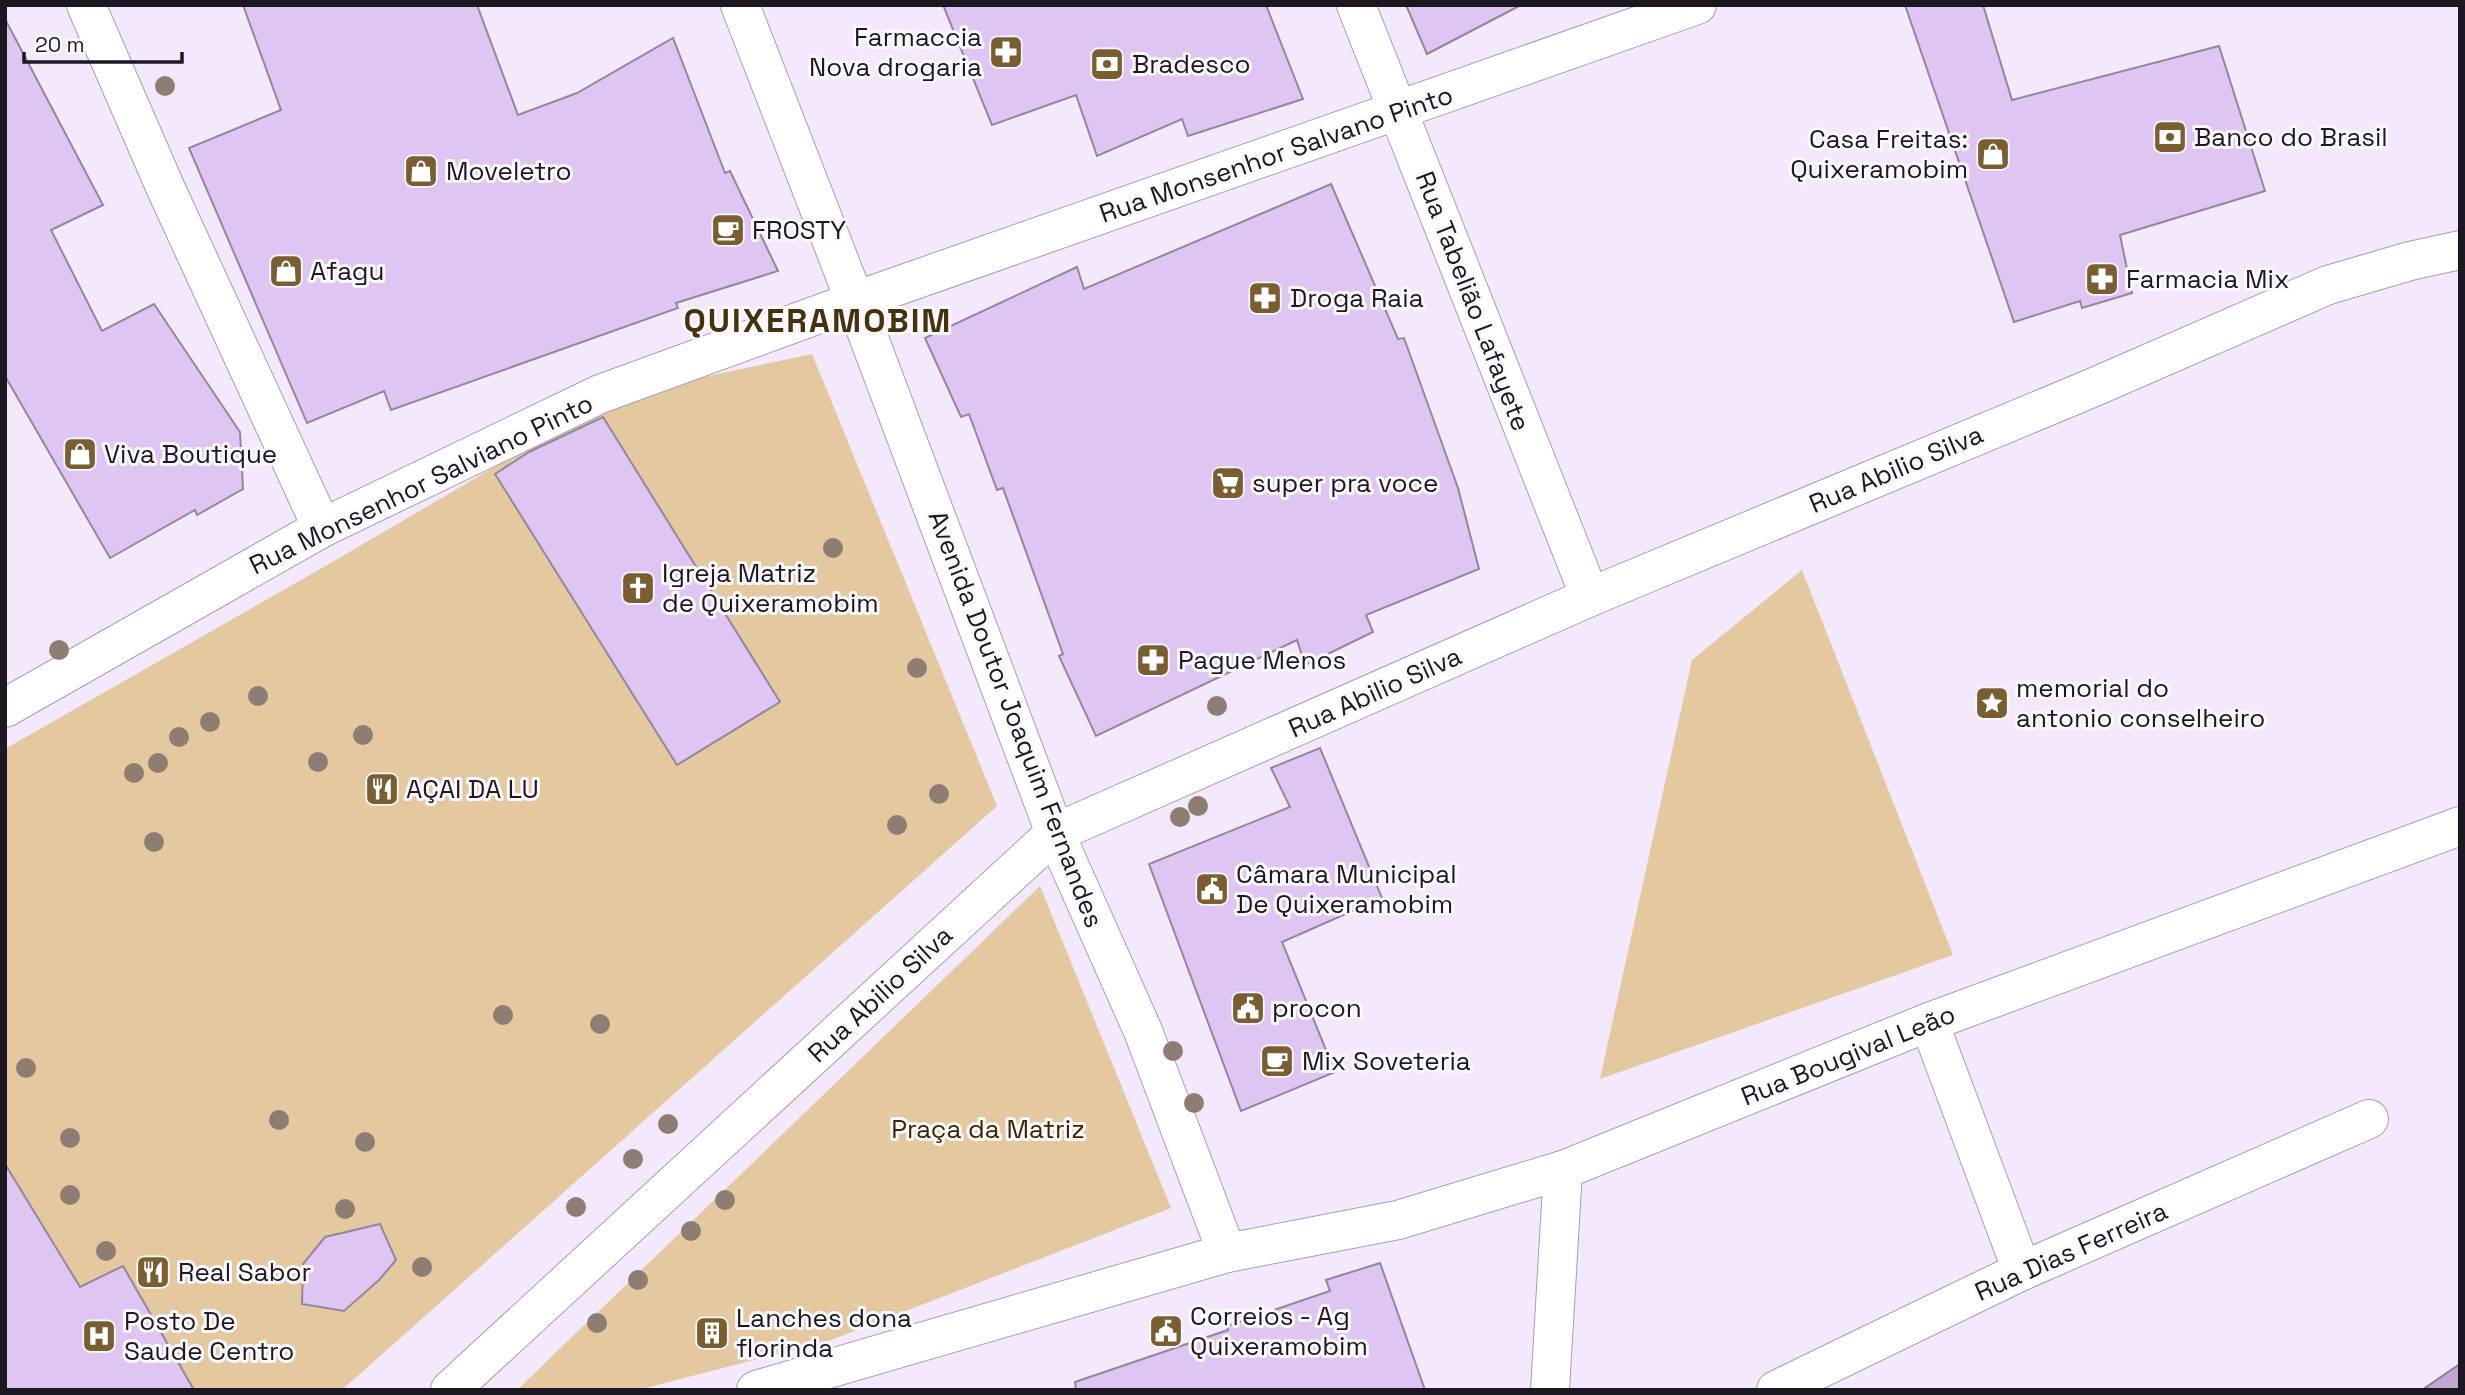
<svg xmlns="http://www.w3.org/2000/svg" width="2465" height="1395" font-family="'Space Grotesk',sans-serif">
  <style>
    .green { fill: #e3c8a0 }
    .water { fill: #c1a8d3; stroke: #907c9d; stroke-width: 2 }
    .building { fill: #dfc5f1; stroke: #94879d; stroke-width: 2 }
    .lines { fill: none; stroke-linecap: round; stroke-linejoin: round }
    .street-casing { stroke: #aa9db4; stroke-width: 40 }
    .secondary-casing { stroke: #aa9db4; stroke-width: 40 }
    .street { stroke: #fff; stroke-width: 38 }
    .secondary { stroke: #fff; stroke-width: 38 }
    .tree { fill: #8e7d72 }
    .labels { text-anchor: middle; stroke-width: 6; stroke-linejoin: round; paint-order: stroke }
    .poi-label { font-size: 26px; fill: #1c1720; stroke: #fcf9fe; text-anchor: start }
    .street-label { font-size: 26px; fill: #1c1720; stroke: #fcf9fe }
    .park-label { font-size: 26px; fill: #3b2602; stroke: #fcf9fe }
    .district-label { font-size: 33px; font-weight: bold; letter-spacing: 2px; fill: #47310c; stroke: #fcf9fe }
  </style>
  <rect width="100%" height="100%" fill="#f3e8fc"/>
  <g class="green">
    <polygon points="812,354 997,806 342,1390 5,1390 5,749 322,568 618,395"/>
    <polygon points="1802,570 1953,955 1600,1079 1692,660"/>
    <polygon points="1040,886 1171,1208 831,1340 638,1390 517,1390"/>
  </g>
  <polygon class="water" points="2460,1364 2460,1390 2422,1390"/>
  <g class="building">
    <polygon points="243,5 477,5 518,115 577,93 673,38 725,173 730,171 778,271 676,303 678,308 391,410 384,391 307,423 189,148 281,110"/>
    <polygon points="943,5 1266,5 1303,99 1188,136 1182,119 1097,156 1076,95 992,125"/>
    <polygon points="1406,5 1521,5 1427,54"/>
    <polygon points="1905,5 1983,5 2012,100 2219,46 2265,191 2120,235 2132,293 2082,308 2080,301 2014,322"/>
    <polygon points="5,19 103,205 51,230 102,331 154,304 240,432 243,489 197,515 195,510 110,558 5,376"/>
    <polygon points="1331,184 1398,339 1404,338 1458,488 1479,569 1366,615 1373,632 1305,665 1297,640 1096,736 1059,656 1063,654 1003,488 997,490 969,414 961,417 925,338 1077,267 1084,289"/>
    <polygon points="603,417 780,702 677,765 495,474 529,452"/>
    <polygon points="1320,748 1382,898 1282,942 1335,1072 1241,1111 1149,864 1290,807 1271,768"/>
    <polygon points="5,1164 80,1287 123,1266 194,1390 5,1390"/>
    <polygon points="380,1224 396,1260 379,1280 344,1311 302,1304 303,1264 325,1237"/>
    <polygon points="1380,1263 1425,1390 1076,1390 1075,1382 1228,1330 1227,1326 1330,1291 1326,1280"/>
  </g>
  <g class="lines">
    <g class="street-casing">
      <g id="street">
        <polyline points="86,5 166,189 322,528"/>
        <polyline points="1356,5 1590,597"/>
        <polyline points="855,301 1055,833 1143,1031 1227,1253"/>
        <polyline points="1929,1022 2022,1271"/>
        <polyline points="450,1390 1055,833 1590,597 2092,388 2328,285 2410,261 2460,250"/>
        <polyline points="756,1390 1227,1253 1398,1220 1563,1170 1929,1022 2460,826"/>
        <polyline points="1550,1390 1563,1170"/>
        <polyline points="1776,1390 2022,1271 2369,1119"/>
      </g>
    </g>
    <g class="secondary-casing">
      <g id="secondary">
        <polyline points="740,5 855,301"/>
        <polyline points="5,708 322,528 600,394 855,301 1697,5"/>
      </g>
    </g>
    <use href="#street" class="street"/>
    <use href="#secondary" class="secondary"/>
  </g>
  <g class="tree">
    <circle cx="165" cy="86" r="10"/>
    <circle cx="833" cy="548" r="10"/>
    <circle cx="59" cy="650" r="10"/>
    <circle cx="917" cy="668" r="10"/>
    <circle cx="258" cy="696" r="10"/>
    <circle cx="1217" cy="706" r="10"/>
    <circle cx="210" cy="722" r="10"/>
    <circle cx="363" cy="735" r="10"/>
    <circle cx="179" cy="737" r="10"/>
    <circle cx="318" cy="762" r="10"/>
    <circle cx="158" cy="763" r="10"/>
    <circle cx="134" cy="773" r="10"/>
    <circle cx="939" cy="794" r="10"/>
    <circle cx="1198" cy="806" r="10"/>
    <circle cx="1180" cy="817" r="10"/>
    <circle cx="897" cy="825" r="10"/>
    <circle cx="154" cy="842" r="10"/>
    <circle cx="503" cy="1015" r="10"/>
    <circle cx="600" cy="1024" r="10"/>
    <circle cx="1173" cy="1051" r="10"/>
    <circle cx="26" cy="1068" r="10"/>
    <circle cx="1194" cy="1103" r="10"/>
    <circle cx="279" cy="1120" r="10"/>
    <circle cx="668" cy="1124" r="10"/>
    <circle cx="70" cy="1138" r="10"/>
    <circle cx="365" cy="1142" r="10"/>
    <circle cx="633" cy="1159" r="10"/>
    <circle cx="70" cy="1195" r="10"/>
    <circle cx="725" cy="1200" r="10"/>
    <circle cx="576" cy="1207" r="10"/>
    <circle cx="345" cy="1209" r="10"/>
    <circle cx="691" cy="1231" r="10"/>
    <circle cx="106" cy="1251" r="10"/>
    <circle cx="422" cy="1267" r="10"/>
    <circle cx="638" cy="1280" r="10"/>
    <circle cx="597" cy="1323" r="10"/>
  </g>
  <defs>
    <g id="pharmacy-square" transform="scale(1.75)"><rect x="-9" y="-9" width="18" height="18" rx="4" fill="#7a5e31" stroke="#fcf9fe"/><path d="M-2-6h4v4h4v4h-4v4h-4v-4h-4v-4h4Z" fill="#fff"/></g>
    <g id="bank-square" transform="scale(1.75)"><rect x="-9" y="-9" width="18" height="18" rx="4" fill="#7a5e31" stroke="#fcf9fe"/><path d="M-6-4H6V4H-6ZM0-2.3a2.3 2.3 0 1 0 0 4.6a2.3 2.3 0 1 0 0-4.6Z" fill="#fff"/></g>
    <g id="shop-square" transform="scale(1.75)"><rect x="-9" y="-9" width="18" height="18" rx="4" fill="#7a5e31" stroke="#fcf9fe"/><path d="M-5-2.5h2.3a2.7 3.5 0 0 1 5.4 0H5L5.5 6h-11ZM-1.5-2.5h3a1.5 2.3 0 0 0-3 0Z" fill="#fff"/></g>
    <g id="cafe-square" transform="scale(1.75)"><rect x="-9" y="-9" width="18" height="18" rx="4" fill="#7a5e31" stroke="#fcf9fe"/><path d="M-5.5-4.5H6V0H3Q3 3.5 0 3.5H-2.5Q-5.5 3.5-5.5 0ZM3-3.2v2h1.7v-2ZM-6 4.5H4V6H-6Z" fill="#fff"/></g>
    <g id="supermarket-square" transform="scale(1.75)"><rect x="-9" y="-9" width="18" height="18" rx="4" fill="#7a5e31" stroke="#fcf9fe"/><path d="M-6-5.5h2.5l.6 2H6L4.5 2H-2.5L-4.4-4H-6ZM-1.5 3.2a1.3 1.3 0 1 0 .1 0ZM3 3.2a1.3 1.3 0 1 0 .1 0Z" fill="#fff"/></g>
    <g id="church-square" transform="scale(1.75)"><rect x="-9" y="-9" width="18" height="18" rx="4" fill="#7a5e31" stroke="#fcf9fe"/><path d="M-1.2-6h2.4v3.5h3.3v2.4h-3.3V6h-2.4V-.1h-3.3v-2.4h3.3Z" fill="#fff"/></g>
    <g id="sight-square" transform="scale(1.75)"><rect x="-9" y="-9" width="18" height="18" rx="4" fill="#7a5e31" stroke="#fcf9fe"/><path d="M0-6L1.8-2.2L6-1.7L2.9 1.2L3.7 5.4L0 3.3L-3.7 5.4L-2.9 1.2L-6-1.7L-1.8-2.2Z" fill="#fff"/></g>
    <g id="restaurant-square" transform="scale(1.75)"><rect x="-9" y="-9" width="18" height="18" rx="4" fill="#7a5e31" stroke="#fcf9fe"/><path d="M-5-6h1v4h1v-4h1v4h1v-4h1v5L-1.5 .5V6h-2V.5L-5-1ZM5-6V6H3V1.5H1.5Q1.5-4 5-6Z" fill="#fff"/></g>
    <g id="civic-square" transform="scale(1.75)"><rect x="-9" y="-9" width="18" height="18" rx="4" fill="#7a5e31" stroke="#fcf9fe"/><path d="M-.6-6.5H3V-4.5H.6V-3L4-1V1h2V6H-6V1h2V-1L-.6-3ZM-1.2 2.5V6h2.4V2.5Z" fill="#fff"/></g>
    <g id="building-square" transform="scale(1.75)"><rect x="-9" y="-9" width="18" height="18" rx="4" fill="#7a5e31" stroke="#fcf9fe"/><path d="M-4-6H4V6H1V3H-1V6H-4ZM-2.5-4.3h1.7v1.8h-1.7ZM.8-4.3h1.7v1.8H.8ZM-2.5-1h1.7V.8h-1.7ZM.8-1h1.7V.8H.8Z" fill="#fff"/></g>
    <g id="hospital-square" transform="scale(1.75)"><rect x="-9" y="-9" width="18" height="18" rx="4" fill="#7a5e31" stroke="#fcf9fe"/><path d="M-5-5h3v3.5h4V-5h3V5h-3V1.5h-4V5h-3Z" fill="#fff"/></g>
  </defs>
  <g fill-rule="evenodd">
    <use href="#pharmacy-square" x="1006" y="52"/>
    <use href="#bank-square" x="1107" y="64"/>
    <use href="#bank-square" x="2170" y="137"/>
    <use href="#shop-square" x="1993" y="154"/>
    <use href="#shop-square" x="421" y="171"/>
    <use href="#cafe-square" x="728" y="230"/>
    <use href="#shop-square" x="286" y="271"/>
    <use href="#pharmacy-square" x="2102" y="279"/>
    <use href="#pharmacy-square" x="1265" y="298"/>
    <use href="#shop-square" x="80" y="454"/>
    <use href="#supermarket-square" x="1228" y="483"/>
    <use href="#church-square" x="638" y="588"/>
    <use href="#pharmacy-square" x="1153" y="660"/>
    <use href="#sight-square" x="1992" y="703"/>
    <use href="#restaurant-square" x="382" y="789"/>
    <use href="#civic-square" x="1212" y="889"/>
    <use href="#civic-square" x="1248" y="1008"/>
    <use href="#cafe-square" x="1277" y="1061"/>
    <use href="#restaurant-square" x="153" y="1272"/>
    <use href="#civic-square" x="1166" y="1331"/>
    <use href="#building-square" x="712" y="1333"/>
    <use href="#hospital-square" x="99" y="1336"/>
  </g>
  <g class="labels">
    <g class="poi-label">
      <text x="982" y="46" text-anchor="end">Farmaccia<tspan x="982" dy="30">Nova drogaria</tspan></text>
      <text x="1132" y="73">Bradesco</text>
      <text x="2194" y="146">Banco do Brasil</text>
      <text x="1968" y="148" text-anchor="end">Casa Freitas:<tspan x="1968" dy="30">Quixeramobim</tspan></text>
      <text x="446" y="180">Moveletro</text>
      <text x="752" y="239">FROSTY</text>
      <text x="310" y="280">Afagu</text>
      <text x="2126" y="288">Farmacia Mix</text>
      <text x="1290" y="307">Droga Raia</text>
      <text x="104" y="463">Viva Boutique</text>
      <text x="1252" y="492">super pra voce</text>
      <text x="662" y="582">Igreja Matriz<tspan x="662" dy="30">de Quixeramobim</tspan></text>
      <text x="1178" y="669">Pague Menos</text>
      <text x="2016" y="697">memorial do<tspan x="2016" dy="30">antonio conselheiro</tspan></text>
      <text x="406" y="798">AÇAI DA LU</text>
      <text x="1236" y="883">Câmara Municipal<tspan x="1236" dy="30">De Quixeramobim</tspan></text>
      <text x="1272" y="1017">procon</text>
      <text x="1302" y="1070">Mix Soveteria</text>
      <text x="178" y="1281">Real Sabor</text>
      <text x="1190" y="1325">Correios - Ag<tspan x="1190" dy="30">Quixeramobim</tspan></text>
      <text x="736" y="1327">Lanches dona<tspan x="736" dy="30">florinda</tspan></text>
      <text x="124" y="1330">Posto De<tspan x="124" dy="30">Saude Centro</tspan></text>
    </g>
    <g class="street-label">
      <text transform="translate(1276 154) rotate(-19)" y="9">Rua Monsenhor Salvano Pinto</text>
      <text transform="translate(1473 301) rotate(69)" y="9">Rua Tabelião Lafayete</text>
      <text transform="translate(1896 469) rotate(-23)" y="9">Rua Abilio Silva</text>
      <text transform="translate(421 484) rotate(-26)" y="9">Rua Monsenhor Salviano Pinto</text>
      <text transform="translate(1375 692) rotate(-24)" y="9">Rua Abilio Silva</text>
      <text transform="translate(1016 719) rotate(69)" y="9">Avenida Doutor Joaquim Fernandes</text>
      <text transform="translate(880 994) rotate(-43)" y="9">Rua Abilio Silva</text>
      <text transform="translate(1848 1055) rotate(-22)" y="9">Rua Bougival Leão</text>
      <text transform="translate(2071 1251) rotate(-24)" y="9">Rua Dias Ferreira</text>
    </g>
    <g class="park-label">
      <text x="988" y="1138">Praça da Matriz</text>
    </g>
    <g class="district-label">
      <text x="818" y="332">QUIXERAMOBIM</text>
    </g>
  </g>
  <rect width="2465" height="1395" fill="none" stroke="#1c1720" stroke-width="14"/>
  <path d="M24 52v10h158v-10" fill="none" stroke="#1c1720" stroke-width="3.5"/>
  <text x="35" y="52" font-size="21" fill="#1c1720" stroke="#fcf9fe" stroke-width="5" paint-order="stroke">20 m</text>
</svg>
